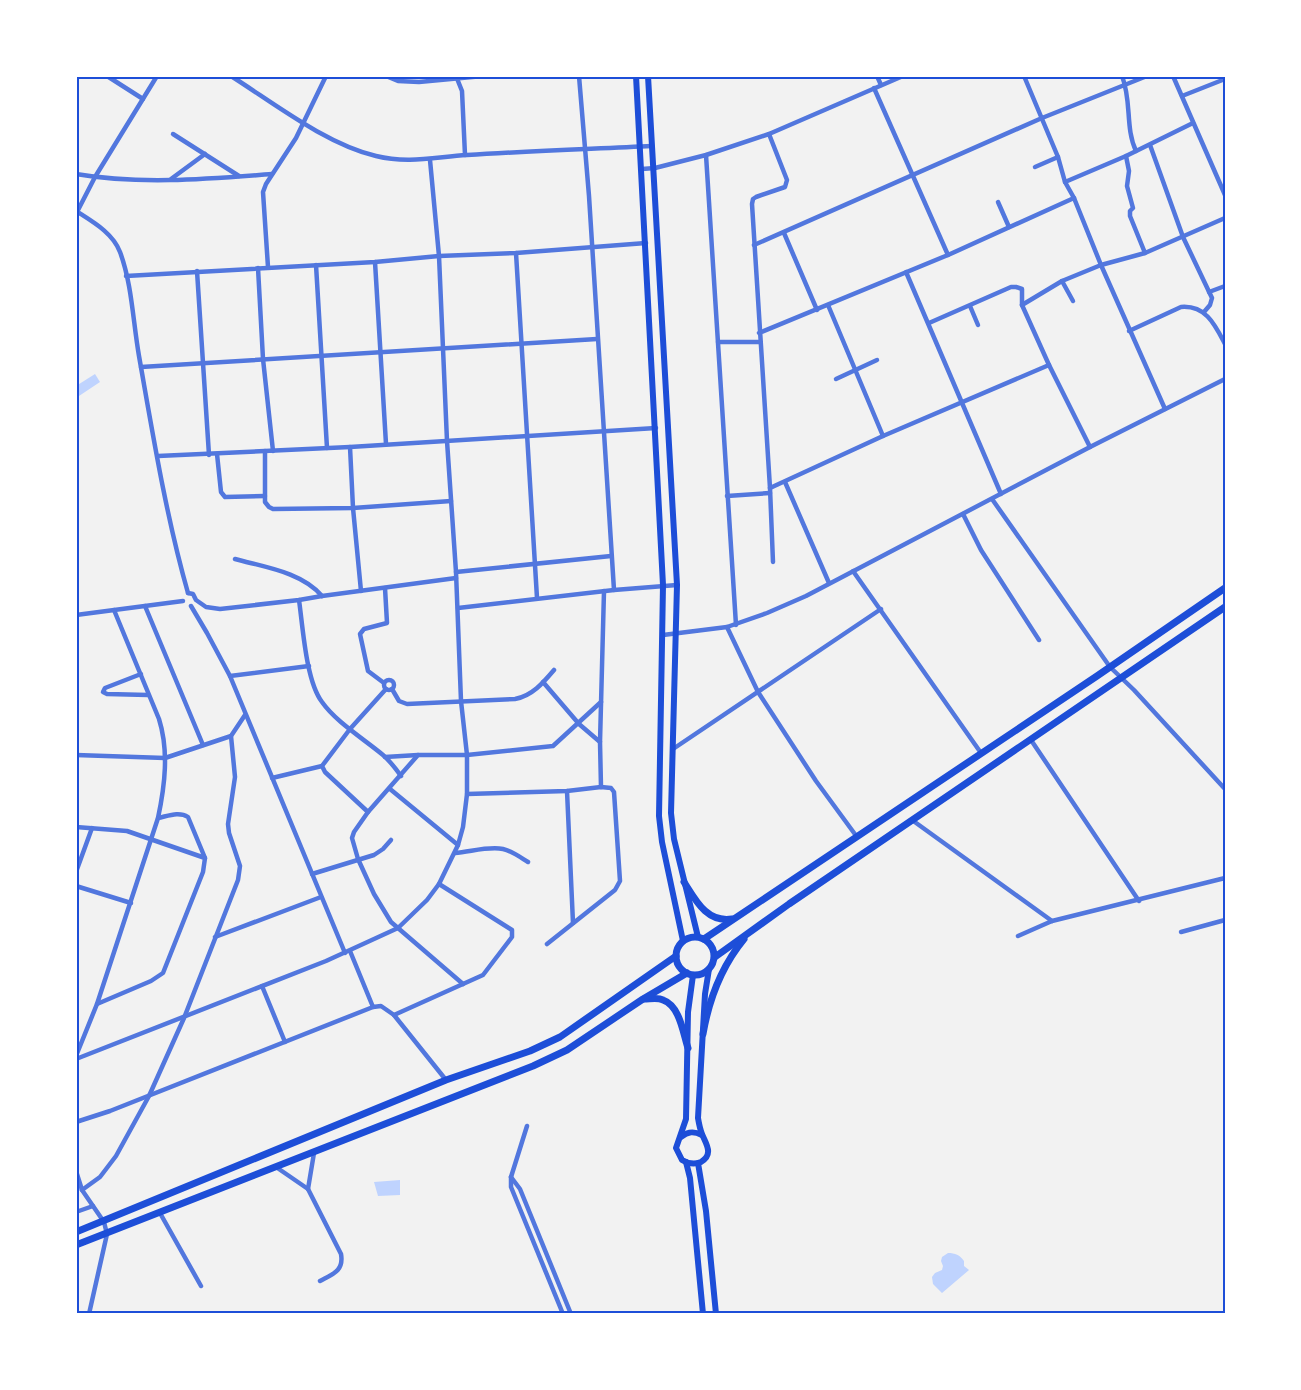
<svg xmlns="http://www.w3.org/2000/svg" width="1301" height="1390" font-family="Barlow,sans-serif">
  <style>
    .water { fill: #bfd3fe }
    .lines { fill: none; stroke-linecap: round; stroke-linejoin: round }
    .minor { stroke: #5277de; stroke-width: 4.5 }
    .secondary { stroke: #1d4ed8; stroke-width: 6 }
    .primary { stroke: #1d4ed8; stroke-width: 7 }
    .neatline { fill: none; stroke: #1d4ed8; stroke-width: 2 }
  </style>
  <rect width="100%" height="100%" fill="#f2f2f2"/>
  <g class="water">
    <polygon points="95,374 100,382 79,396 76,392 76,386"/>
    <polygon points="400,1180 400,1195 378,1196 374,1182"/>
    <path d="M948 1253C955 1253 960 1255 964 1261V1266L969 1270 942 1293 933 1284 932 1277 935 1273 942 1270 943 1266 941 1261 942 1257Z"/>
  </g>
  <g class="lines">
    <g class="minor">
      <polyline points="107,76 143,99"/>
      <path d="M231 76C275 104 326 144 376 156 408 164 435 157 467 155 528 151 590 149 652 146"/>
      <polyline points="386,76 398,81 419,82 483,76"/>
      <polyline points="456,76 462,91 465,155"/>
      <polyline points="579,76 589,196 614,590"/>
      <polyline points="877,76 881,85"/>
      <polyline points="1024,76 1058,157 1065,182 1074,198 1101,265 1165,409"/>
      <path d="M1122 76C1132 101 1125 128 1136 151"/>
      <polyline points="1173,76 1225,195"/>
      <polyline points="874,88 948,255"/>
      <polyline points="1182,96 1225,79"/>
      <polyline points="173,134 239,176"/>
      <polyline points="769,134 787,180 785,187 756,197 753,199 752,204 770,488 773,562"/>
      <polyline points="1150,145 1183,237 1212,298 1210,305 1204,312"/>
      <polyline points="706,155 736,625"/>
      <polyline points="1126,156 1129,171 1127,186 1133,208 1130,211 1130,216 1145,253"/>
      <polyline points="1035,167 1058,157"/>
      <polyline points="642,169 655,168 706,155 769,134 903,76"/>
      <path d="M76 174C140 185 208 179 272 174"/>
      <polyline points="171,179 205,154"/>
      <polyline points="1065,182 1126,156 1193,123"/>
      <polyline points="998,202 1009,227"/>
      <path d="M76 211C93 222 113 233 120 252 132 284 133 322 139 356 153 435 166 516 188 593"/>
      <polyline points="77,212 95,177 157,76"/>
      <polyline points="784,233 817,310"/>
      <polyline points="754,245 1042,118 1147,76"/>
      <polyline points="516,253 537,598"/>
      <polyline points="375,262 386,444"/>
      <polyline points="316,265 327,448"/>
      <polyline points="268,267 263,192 266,184 296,138 326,76"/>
      <polyline points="258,268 263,359 273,451"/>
      <polyline points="197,271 209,455"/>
      <polyline points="906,272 1001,494"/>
      <polyline points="126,276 375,262 439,256 516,253 646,243"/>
      <polyline points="1062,281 1073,301"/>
      <polyline points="1209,292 1225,286"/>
      <polyline points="828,305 883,436"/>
      <polyline points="1022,305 1062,281 1101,265 1145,253 1225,218"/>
      <polyline points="970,306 978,325"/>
      <polyline points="929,323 1011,287 1016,287 1022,289 1022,305 1049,365 1090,447"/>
      <path d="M1129 331 1181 307C1206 305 1215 325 1225 344"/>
      <polyline points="759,333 948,255 1074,198"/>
      <polyline points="718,342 760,342"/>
      <path d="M141 367C293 358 445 349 597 339"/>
      <polyline points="836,379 877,360"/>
      <polyline points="350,447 353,508 361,591"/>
      <polyline points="265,451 265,502 269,507 273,509 353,508 451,501"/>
      <polyline points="217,454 221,492 225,497 265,496"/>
      <polyline points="158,456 350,447 656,428"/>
      <polyline points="785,482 829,583"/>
      <polyline points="770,488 883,436 1049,365"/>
      <polyline points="727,496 770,493"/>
      <polyline points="992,499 1110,667 1134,690 1225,789"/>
      <polyline points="963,514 981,550 1039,640"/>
      <path d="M235 559C264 567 302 572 322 596"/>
      <polyline points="853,571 981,753"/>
      <polyline points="456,572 611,556"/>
      <polyline points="188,593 193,594 196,600 206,607 220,609 299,600 322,596 456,578"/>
      <path d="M299 600C303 628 306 681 322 702 336 722 364 739 383 755 390 761 396 769 401 776"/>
      <polyline points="145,606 203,745"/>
      <polyline points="191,606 207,633 230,676 345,953"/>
      <polyline points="458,608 614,590 677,585"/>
      <polyline points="76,615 183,601"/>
      <polyline points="727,627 758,692 816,781 857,837"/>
      <polyline points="663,635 727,627 767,613 806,596 1090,447 1225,379"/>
      <polyline points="141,674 105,688 103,692 107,694 148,695"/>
      <polyline points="230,676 309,666"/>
      <circle cx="389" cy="685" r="5"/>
      <polyline points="543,682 579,724 600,742"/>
      <polyline points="384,683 368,671 360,634 364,629 387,623 385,588"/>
      <path d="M392 689 399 701 407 704 515 699C532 696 543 683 554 670"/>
      <polyline points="1031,740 1139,901"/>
      <polyline points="673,749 881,609"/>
      <polyline points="76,755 165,758 231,736"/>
      <polyline points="385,757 418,755"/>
      <polyline points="272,778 322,766"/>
      <polyline points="601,787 600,742 604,591"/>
      <polyline points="390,789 458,845"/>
      <polyline points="567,791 573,923"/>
      <polyline points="467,794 567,791 601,787 611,788 614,792 620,881 615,890 547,944"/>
      <polyline points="368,812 325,772 322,766 350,729 386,689"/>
      <path d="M158 818C168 816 179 811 188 817L205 858"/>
      <polyline points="912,820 1052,921"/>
      <polyline points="76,827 127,831 205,858 203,872 163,973 151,981 97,1004"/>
      <path d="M455 853C470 852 488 846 503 849 512 851 520 857 528 862"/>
      <polyline points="76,872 92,828"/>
      <polyline points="312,874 374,855 383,849 391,840"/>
      <polyline points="76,886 131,903"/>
      <polyline points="1181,932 1225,920"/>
      <polyline points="1018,936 1052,921 1225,878"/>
      <polyline points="215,937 321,897"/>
      <polyline points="350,951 373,1007 381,1006 394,1015 446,1080"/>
      <polyline points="463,984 391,922 374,894 358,859 352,838 354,832 368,812 418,755 467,755 553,746 601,702"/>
      <polyline points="262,986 285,1042"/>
      <polyline points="394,1015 483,975 512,937 512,930 439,884"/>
      <path d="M76 1056 97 1004 158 818C165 785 169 751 159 719L114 610"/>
      <polyline points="76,1059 326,961 398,928 427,900 439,884 458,845 463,827 467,794 467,755 461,701 456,572 447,441 439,256 430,160"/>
      <polyline points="76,1122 110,1111 373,1007"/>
      <polyline points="527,1126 511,1177 511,1187 563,1314"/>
      <path d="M276 1167 308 1189 341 1254C344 1271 333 1274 320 1281"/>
      <polyline points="76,1171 82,1190 104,1222 107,1234 89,1314"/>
      <polyline points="511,1177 520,1189 571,1314"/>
      <polyline points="308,1189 314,1153"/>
      <polyline points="82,1190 100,1177 116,1156 149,1096 184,1018 238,880 240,866 229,833 228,824 235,777 231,736 245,715"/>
      <polyline points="76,1212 93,1206"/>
      <polyline points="160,1213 201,1286"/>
    </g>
    <g class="secondary">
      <polyline points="636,76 663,585 659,816 662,842 683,941"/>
      <polyline points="648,76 677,585 671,813 674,839 698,937"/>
      <path d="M693 975 688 1012 686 1119 676 1148 682 1160C687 1163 694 1165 701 1162 714 1154 706 1144 702 1134 700 1129 699 1124 698 1118L705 994 709 969"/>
      <path d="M681 1137C688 1131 694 1131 702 1135"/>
      <polyline points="686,1162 690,1178 703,1314"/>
      <polyline points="698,1163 706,1211 716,1314"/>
    </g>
    <g class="primary">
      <path d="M684 882C696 901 707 923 732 919"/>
      <circle cx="695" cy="956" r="19"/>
      <polyline points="704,939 1097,676 1225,588"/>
      <polyline points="715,957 789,904 1225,607"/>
      <path d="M644 999C650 999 658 997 663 1000 680 1006 683 1033 688 1048"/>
      <path d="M703 1034C709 999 721 967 744 939"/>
      <polyline points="76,1232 446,1080 530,1051 560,1037 676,956"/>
      <polyline points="76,1245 533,1066 567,1050 643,999 687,973"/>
    </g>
  </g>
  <rect width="1301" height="1390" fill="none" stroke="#ffffff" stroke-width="155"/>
  <rect x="78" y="78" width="1146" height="1234" class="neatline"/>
</svg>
